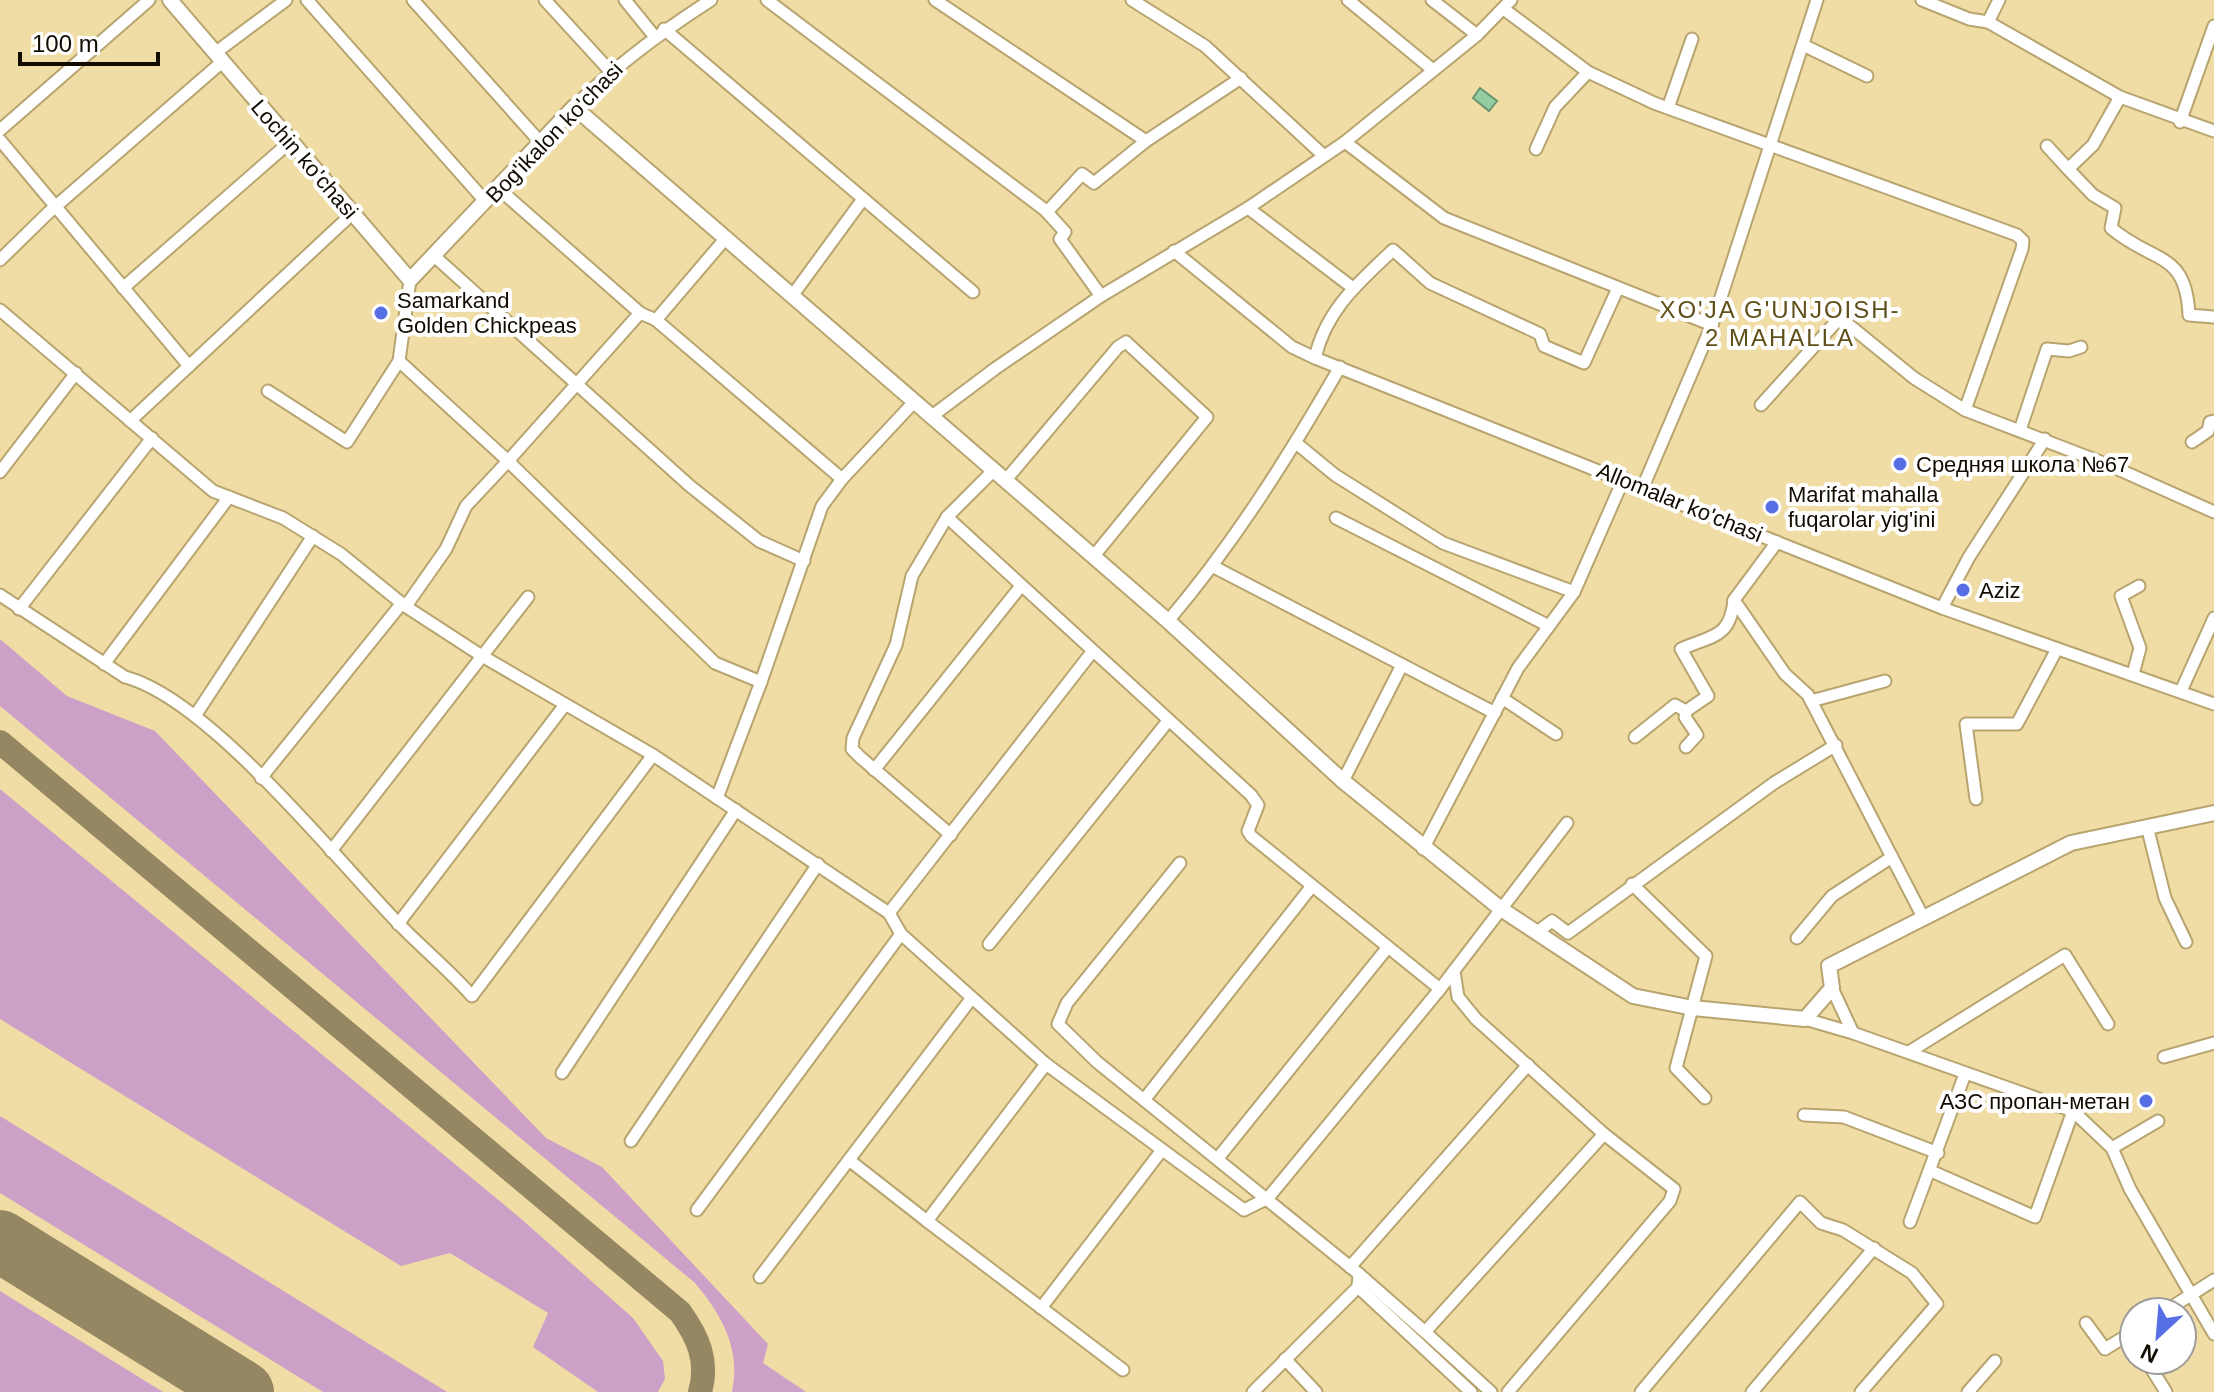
<svg xmlns="http://www.w3.org/2000/svg" width="2214" height="1392" font-family="Arial,sans-serif">
  <style>
    .green { fill: #cda0c7 }
    .water { fill: #93cda0; stroke: #6c9370; stroke-width: 2 }
    .lines { fill: none; stroke-linecap: round; stroke-linejoin: round }
    .taxiway { stroke: #958762; stroke-width: 24 }
    .runway { stroke: #958762; stroke-width: 62 }
    .minor-casing { stroke: #b7a46f; stroke-width: 15 }
    .tertiary-casing { stroke: #b7a46f; stroke-width: 18 }
    .minor { stroke: #fff; stroke-width: 11 }
    .tertiary { stroke: #fff; stroke-width: 14 }
    .poi-dot { fill: #576fe5; stroke: #fff; stroke-width: 3 }
    .labels { text-anchor: middle; stroke-width: 8; stroke-linejoin: round; paint-order: stroke }
    .street-label { font-size: 22px; fill: #120b00; stroke: #fff }
    .poi-label { font-size: 22px; fill: #120b00; stroke: #fff; text-anchor: start }
    .neighbourhood-label { font-size: 24px; letter-spacing: 2px; fill: #5f4f19; stroke: #fff }
  </style>
  <rect width="100%" height="100%" fill="#f0dda6"/>
  <g class="green">
    <path d="M0 639 67 696 155 731 546 1138 602 1167 768 1344 763 1363 806 1392H732C741 1349 722 1315 695 1283L0 706Z"/>
    <polygon points="0,789 519,1217 633,1318 663,1361 665,1379 658,1392 598,1392 533,1347 548,1313 450,1253 401,1266 0,1019"/>
    <polygon points="0,1117 0,1116 447,1392 323,1392 0,1193"/>
    <polygon points="0,1291 163,1392 0,1392"/>
  </g>
  <polygon class="water" points="1480,88 1497,101 1489,111 1473,98"/>
  <g class="lines">
    <path class="taxiway" d="M0 742 680 1312C698 1337 709 1361 700 1392"/>
    <polyline class="runway" points="0,1241 243,1392"/>
    <g class="minor-casing">
      <g id="minor">
        <polyline points="307,0 486,202"/>
        <polyline points="413,0 541,143"/>
        <polyline points="545,0 610,71"/>
        <polyline points="625,0 655,37"/>
        <polyline points="767,0 1045,210 1065,232 1060,239 1101,296"/>
        <polyline points="935,0 1146,141 1241,78"/>
        <polyline points="1132,0 1205,46 1323,155"/>
        <polyline points="1348,0 1433,70"/>
        <polyline points="1432,0 1477,35"/>
        <polyline points="1922,0 1969,19 1988,22 2120,97 2214,131"/>
        <polyline points="1505,10 1588,72 1654,103 2017,235 2023,241 2022,249 1965,410"/>
        <polyline points="1988,22 1999,0"/>
        <polyline points="664,29 973,292"/>
        <polyline points="1803,45 1867,76"/>
        <polyline points="215,53 286,0"/>
        <path d="M2120 97 2093 145 2068 169 2093 195 2115 208 2111 228C2153 264 2186 250 2189 315L2214 317"/>
        <path d="M574 107C616 65 661 32 711 0"/>
        <polyline points="1668,108 1692,39"/>
        <polyline points="2180,122 2214,26"/>
        <polyline points="0,130 149,0"/>
        <polyline points="0,140 189,366"/>
        <polyline points="1345,142 1444,218 1712,325"/>
        <polyline points="2047,146 2068,169"/>
        <polyline points="1536,149 1555,107 1588,72"/>
        <polyline points="499,189 640,313"/>
        <polyline points="1248,208 1353,288"/>
        <polyline points="1047,212 1082,174 1094,183 1146,141"/>
        <polyline points="1174,251 1292,347 1315,358 1942,608 2214,704"/>
        <polyline points="433,255 690,486 759,541 804,561"/>
        <polyline points="0,260 48,213 222,62"/>
        <polyline points="123,288 291,141"/>
        <polyline points="792,296 863,199"/>
        <polyline points="0,310 213,491 283,518 341,554 405,606 482,656 653,755 889,913 901,934 1046,1064 1244,1210 1268,1198 1440,989 1567,823"/>
        <polyline points="656,320 842,479"/>
        <path d="M1315 358C1326 310 1358 283 1393 250L1430 283 1540 334 1544 346 1584 363 1618 288"/>
        <polyline points="268,391 347,442 399,361"/>
        <polyline points="1761,405 1835,323 1844,321 1914,378 1965,410 2111,466 2214,512"/>
        <polyline points="932,416 996,368 1101,296 1248,208 1345,142 1477,35 1511,0"/>
        <polyline points="130,421 353,213"/>
        <polyline points="2020,430 2047,349 2069,351 2081,347"/>
        <polyline points="2192,442 2208,431 2210,422 2214,421"/>
        <polyline points="1296,443 1335,475 1443,543 1574,592"/>
        <polyline points="0,472 76,373"/>
        <polyline points="1005,481 1118,347 1126,342 1207,417 1093,557"/>
        <polyline points="1643,487 1712,325 1817,0"/>
        <polyline points="947,517 1251,795 1258,805 1248,831 1251,836 1440,989"/>
        <polyline points="1336,518 1549,626"/>
        <polyline points="1777,542 1734,600 1785,674 1808,695 1924,919"/>
        <polyline points="1214,567 1495,713"/>
        <path d="M0 595 125 677C209 699 335 858 398 923 422 948 449 970 472 996L653 755"/>
        <polyline points="1942,608 1969,557 2045,439"/>
        <polyline points="19,609 152,438"/>
        <path d="M1168 621C1235 542 1288 457 1340 367"/>
        <polyline points="104,664 229,497"/>
        <polyline points="2133,674 2140,648 2121,596 2139,586"/>
        <polyline points="761,682 822,506 842,479 915,401"/>
        <polyline points="2181,691 2214,618"/>
        <polyline points="1502,698 1556,734"/>
        <polyline points="1811,701 1885,681"/>
        <polyline points="195,716 313,536"/>
        <path d="M1635 737 1675 705 1686 711 1708 696 1681 649C1713 635 1730 638 1734 600"/>
        <polyline points="1686,747 1697,735 1685,717 1686,711"/>
        <polyline points="874,770 1021,586"/>
        <polyline points="261,778 402,603 406,606 446,549 466,506 508,461 399,361 410,280"/>
        <polyline points="1343,781 1402,665"/>
        <polyline points="717,798 761,682 715,663 508,461 640,313 656,320 725,239"/>
        <polyline points="1976,799 1966,724 2017,724 2057,649"/>
        <polyline points="2147,826 2165,898 2186,942"/>
        <polyline points="951,835 860,757 852,749 853,738 896,645 912,576 947,517 993,471"/>
        <polyline points="1423,849 1518,668 1574,592 1624,478"/>
        <polyline points="331,851 528,597"/>
        <polyline points="1180,863 1067,1003 1058,1024 1097,1062 1359,1274 1358,1287 1471,1392"/>
        <polyline points="1632,884 1706,956 1676,1068 1705,1098"/>
        <polyline points="889,913 1092,652"/>
        <polyline points="398,924 564,706"/>
        <polyline points="1536,933 1552,921 1568,933 1774,783 1836,745"/>
        <polyline points="1797,938 1832,896 1892,857"/>
        <polyline points="989,944 1168,721"/>
        <polyline points="1454,971 1458,997 1476,1019 1604,1134 1674,1189 1670,1201 1508,1392"/>
        <polyline points="1832,988 1853,1033 2073,1111 2112,1148 2130,1189 2214,1334"/>
        <polyline points="1805,1019 1853,1033"/>
        <polyline points="1909,1052 2065,955 2108,1024"/>
        <polyline points="2164,1057 2214,1043"/>
        <polyline points="1046,1064 927,1221 1123,1370"/>
        <polyline points="562,1073 736,810"/>
        <polyline points="1144,1100 1312,886"/>
        <polyline points="1804,1115 1844,1117 1938,1153"/>
        <polyline points="631,1141 818,864"/>
        <polyline points="2112,1148 2158,1121"/>
        <polyline points="1218,1158 1388,947"/>
        <polyline points="849,1160 927,1221"/>
        <polyline points="1931,1171 2035,1217 2073,1111"/>
        <polyline points="697,1210 901,934"/>
        <polyline points="1910,1222 1965,1074"/>
        <polyline points="1350,1267 1528,1065"/>
        <polyline points="1359,1274 1425,1332 1604,1134"/>
        <polyline points="760,1277 971,999"/>
        <polyline points="1041,1308 1162,1150"/>
        <polyline points="2164,1312 2214,1280"/>
        <polyline points="2086,1323 2105,1349 2134,1331"/>
        <polyline points="1425,1332 1491,1392"/>
        <polyline points="1285,1359 1316,1392"/>
        <polyline points="2146,1360 2166,1392"/>
        <polyline points="1253,1392 1358,1287"/>
        <polyline points="1641,1392 1800,1202 1821,1223 1843,1230 1912,1273 1937,1304 1861,1392"/>
        <polyline points="1752,1392 1874,1248"/>
        <polyline points="1968,1392 1995,1361"/>
      </g>
    </g>
    <g class="tertiary-casing">
      <polyline id="tertiary" points="170,0 410,280 574,107 1168,621 1343,781 1501,909 1633,996 1693,1008 1805,1019 1832,988 1829,966 2071,843 2214,813"/>
    </g>
    <use href="#minor" class="minor"/>
    <use href="#tertiary" class="tertiary"/>
  </g>
  <g class="poi-dot">
    <circle cx="381" cy="313" r="8"/>
    <circle cx="1900" cy="464" r="8"/>
    <circle cx="1772" cy="507" r="8"/>
    <circle cx="1963" cy="590" r="8"/>
    <circle cx="2146" cy="1101" r="8"/>
  </g>
  <g class="labels">
    <g class="street-label">
      <text transform="translate(554 132) rotate(-46)" y="8">Bog'ikalon ko'chasi</text>
      <text transform="translate(305 159) rotate(49)" y="8">Lochin ko'chasi</text>
      <text transform="translate(1680 502) rotate(22)" y="8">Allomalar ko'chasi</text>
    </g>
    <g class="poi-label">
      <text x="397" y="308">Samarkand<tspan x="397" dy="25">Golden Chickpeas</tspan></text>
      <text x="1916" y="472">Средняя школа №67</text>
      <text x="1788" y="502">Marifat mahalla<tspan x="1788" dy="25">fuqarolar yig'ini</tspan></text>
      <text x="1979" y="598">Aziz</text>
      <text x="2130" y="1109" text-anchor="end">АЗС пропан-метан</text>
    </g>
    <g class="neighbourhood-label">
      <text x="1780" y="318">XO'JA G'UNJOISH-<tspan x="1780" dy="28">2 MAHALLA</tspan></text>
    </g>
  </g>
  <g transform="translate(2158 1336) rotate(206)"><circle r="38" fill="#ffffff" stroke="#a09d99" stroke-width="2"/>
  <path d="M0-6L14 30L0 20L-14 30Z" fill="#576fe5"/>
  <text y="-12" font-size="22" font-weight="bold" text-anchor="middle" fill="#120b00">N</text>
  </g>
  <path d="M20 52v12h138v-12" fill="none" stroke="#120b00" stroke-width="4"/>
  <text x="32" y="52" font-size="24" fill="#120b00" stroke="#ffffff" stroke-width="6" paint-order="stroke">100 m</text>
</svg>
